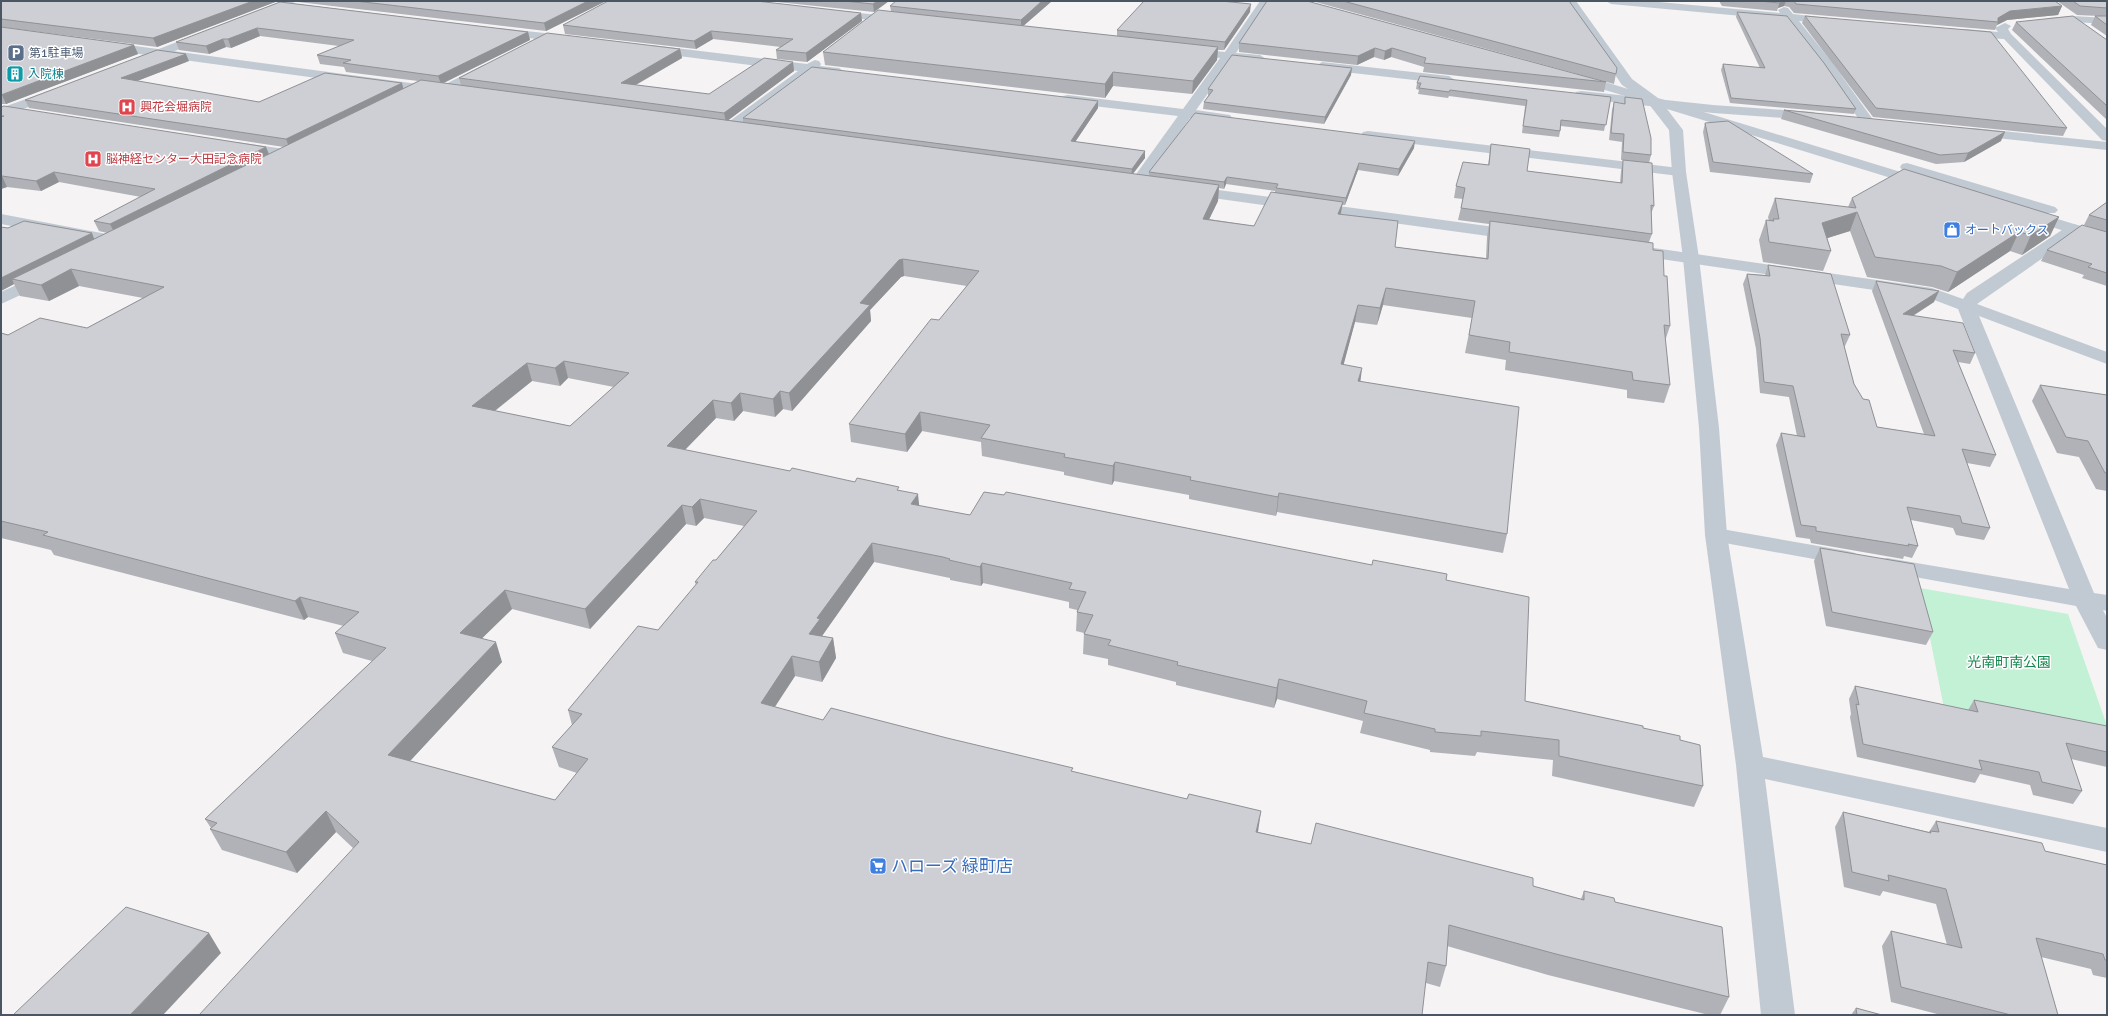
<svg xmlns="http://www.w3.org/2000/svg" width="2108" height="1016" font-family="Signika,'Noto Sans JP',sans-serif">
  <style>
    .green { fill: #c3f1d5 }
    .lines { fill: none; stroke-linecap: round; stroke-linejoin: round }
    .minor { fill: #c1cad2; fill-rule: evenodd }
    .tertiary { fill: #c1cad2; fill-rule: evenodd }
    .wall { fill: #b0b2b7; fill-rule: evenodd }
    .shaded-wall { fill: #909195 }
    .building { fill: #cdcfd5; stroke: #909195; fill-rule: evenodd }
    .labels { text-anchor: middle; stroke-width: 3; stroke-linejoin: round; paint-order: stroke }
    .far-service-label { font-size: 12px; fill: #4e5e75; stroke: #fff; text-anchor: start }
    .far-culture-label { font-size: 12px; fill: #0d838f; stroke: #fff; text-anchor: start }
    .far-health-label { font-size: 12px; fill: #be3a42; stroke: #fff; text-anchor: start }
    .far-shop-label { font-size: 12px; fill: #366cbe; stroke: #fff; text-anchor: start }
    .park-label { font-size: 14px; fill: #17864f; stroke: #fff }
    .near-shop-label { font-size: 17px; fill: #366cbe; stroke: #fff; text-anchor: start }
  </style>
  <rect width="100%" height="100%" fill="#f5f3f3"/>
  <polygon class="green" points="1920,588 2068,614 2107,726 2107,740 1944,708"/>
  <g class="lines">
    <g class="minor">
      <polygon points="1260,1 1270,1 1236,53 1260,55 1266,59 1260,63 1232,60 1196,110 1230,115 1232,118 1230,121 1225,122 1190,118 1141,187 1131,187 1129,184 1178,116 1068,103 1063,102 1061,99 1063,96 1068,95 1183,109 1220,58 1183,54 1181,51 1183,48 1225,52"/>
      <polygon points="1606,1 1648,1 1780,13 1778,10 1784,7 1788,8 1793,14 1837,19 1839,21 1837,23 1833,24 1799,21 1831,61 1874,121 1867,125 1862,124 1823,67 1786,20 1611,4"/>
      <polygon points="831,10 898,17 904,20 898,23 827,15 825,13 827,11"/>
      <polygon points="2073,16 2107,18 2107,24 2073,22 2048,24 2042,21 2048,18"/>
      <polygon points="2005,23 2011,26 2008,29 2011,34 2107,129 2107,141 2102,140 2004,39 1965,37 1959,33 1965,29 1998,32 1995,28"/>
      <polygon points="498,28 571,36 577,40 571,44 494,33 492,31"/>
      <polygon points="106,42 440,87 483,65 487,64 493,68 491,71 442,95 102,49 100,46 102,43"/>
      <polygon points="651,45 807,64 815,60 819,61 821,64 820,66 839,68 845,72 839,76 812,72 733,132 723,132 721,129 723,126 798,71 647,52 645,49"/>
      <polygon points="1322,62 1449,76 1455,80 1449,84 1318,69 1316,66"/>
      <polygon points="1581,91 1713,105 1813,112 1820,116 1813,120 1713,113 1576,98 1574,95 1576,92"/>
      <polygon points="1973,128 2107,142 2107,150 1968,135 1966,132"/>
      <polygon points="1368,131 1679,168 1684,169 1686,172 1684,175 1679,176 1363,138 1361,135 1363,132"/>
      <polygon points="237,142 291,150 296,151 298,154 296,157 291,158 232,149 230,146 232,143"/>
      <polygon points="1189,186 1517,230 1523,232 1525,235 1523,238 1517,240 1184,194 1181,191 1184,188"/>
      <polygon points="1,214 117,236 123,238 125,241 123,244 117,246 1,224"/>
      <polygon points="2074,224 2080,226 2082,229 2080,232 1977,304 2107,352 2107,364 1979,316 2094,593 2107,595 2107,611 2103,610 2107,618 2107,650 2098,648 2076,606 1887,572 1879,570 1875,565 1879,560 1887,558 2069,589 1958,309 1929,298 1633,255 1627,253 1625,250 1627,247 1633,245 1932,288 1963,299 1967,293 2068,226"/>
      <polygon points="45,272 51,273 53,277 51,281 1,304 1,292"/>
      <polygon points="1716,528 1847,551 1855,553 1859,558 1855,563 1847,565 1708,540 1705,535 1708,530"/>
    </g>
    <g class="tertiary">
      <polygon points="282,1 297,1 264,16 260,17 254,14"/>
      <polygon points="1565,1 1576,1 1632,79 1658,98 1927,180 1929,183 1927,186 1917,186 1667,109 1683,130 1686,172 1699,258 1719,428 1727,535 1763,757 2107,828 2107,852 1765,779 1795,1015 1761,1015 1736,765 1705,535 1699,428 1683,258 1672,172 1669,130 1648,103 1572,80 1570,77 1576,73 1628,89 1622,85"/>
      <polygon points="205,31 209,33 211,35 209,37 141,65 137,66 131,62 133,59"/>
      <polygon points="54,89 60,93 59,96 1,117 1,108"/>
      <polygon points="1907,163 2055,207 2058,210 2055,213 2045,213 1902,170 1900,167 1902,164"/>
      <polygon points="2028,210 2107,234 2107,244 2022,218 2020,215 2022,212"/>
    </g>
  </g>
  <g class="wall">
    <polygon points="1,1 278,1 157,47 1,27"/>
    <polygon points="298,1 606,1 546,31 298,2"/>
    <polygon points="767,1 889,1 874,12"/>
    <polygon points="1052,1 1023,26 1117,36 1117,30 1250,12 1224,50 1218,50 1217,60 1192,94 1113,86 1105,98 825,65 823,52 891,11 890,6"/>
    <polygon points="1238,1 1258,1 1256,2"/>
    <polygon points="1267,1 1606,82 1604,92 1423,72 1424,67 1391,57 1384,60 1374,57 1357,65 1239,52 1239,43"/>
    <polygon points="1312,1 1569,1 1616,74 1614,84"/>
    <polygon points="1719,1 2055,1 2062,6 2058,15 2007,20 1997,25 1995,30 1794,13 1789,7 1784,6 1778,8 1777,11 1722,6"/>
    <polygon points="2057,1 2107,1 2107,36 2091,25 2095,16 2099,16 2077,15"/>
    <path d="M280 2 528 32 530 40 444 83 461 85 459 78 680 49 682 58 636 85 709 94 793 62 794 71 728 120 743 122V118L1098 108 1075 142 1145 151V158L1133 174 1149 176V172L1414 148 1398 176 1358 170 1345 205H1342L1341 215 1395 247 1486 258 1487 237 1489 224 1458 220 1463 199 1454 198 1456 186 1488 165 1491 144 1527 171 1620 183 1621 171 1623 160H1621L1622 142 1609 140 1612 110 1614 102 1624 104 1625 97 1651 155 1649 163 1654 206 1651 214 1652 234 1649 242 1664 276 1670 326 1665 341 1670 385 1664 403 1627 398V390L1505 370 1506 360 1465 353 1472 318 1383 305 1377 325 1355 322 1343 365 1507 534 1503 553 1277 512 1276 516 1189 499V495L1114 481 1112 485 1064 475V472L982 456 981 442 922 431 907 452 851 442 849 424 939 320 967 286 904 276 901 277 870 310 871 321 792 411 783 409 775 417 743 411 734 421 716 418 685 450 790 471 899 490 919 506 970 515 1446 580 1525 701 1643 728 1680 740 1703 786 1694 807 1552 776 1553 760 1477 752 1475 756 1430 752V750L1360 733 1363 721 1277 699 1274 708 1176 685V682L1108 665V659L1083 654 1084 633 1076 631 1077 612V610L1069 608V602L983 583 981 586 950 580V578L945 577 874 562 822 636 833 638 836 658 822 682 795 676 775 707 823 720 1072 772 1258 832 1311 844 1533 886 1581 899 1584 891 1615 902 1729 997 1720 1015H1709L1548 975 1447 946 1446 966 1440 987 1426 983 353 848 336 832 297 873 222 850 210 829 211 828 205 819 372 661 343 653 335 633 344 626 308 617 304 620 54 555 51 550 1 538V333L8 335 87 328 143 298 79 286 49 301 20 296 14 284 1 291V227L94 239 107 233 99 231 94 221 141 197 59 182 41 191 7 187 1 189V107L266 147 269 154 284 147 29 108 25 100 189 61 137 81 259 102 403 89 418 81 346 72 344 67 320 64 317 55 339 46 260 36 231 48 226 47 209 54 179 50 176 42ZM1226 184 1275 191V193L1254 226 1209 219 1218 201 1219 188 1224 189ZM568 378 614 387 570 426 495 411 532 381 560 386ZM704 518 744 526 716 560 695 582 696 585 658 630 568 710 572 725 552 747 559 767 577 773 555 800 410 761 502 662 482 638 512 609 590 629 686 524 696 526Z"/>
    <polygon points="1737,12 1856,109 1854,114 1730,103 1721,70 1723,64 1760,68 1736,17"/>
    <polygon points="861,13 862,21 807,62 777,59 776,50 781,47 713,39 696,49 565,34 563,25"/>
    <polygon points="1805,16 2067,128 2063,136 1873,117 1802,23"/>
    <polygon points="2016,22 2107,40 2107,120 2012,30"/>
    <polygon points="1,27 134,45 138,54 6,104 1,104"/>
    <polygon points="1351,75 1324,124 1203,109 1204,102 1208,96 1208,89"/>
    <polygon points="1417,83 1611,97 1604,131 1561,126 1559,137 1522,133 1525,106 1449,96 1448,98 1418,94 1419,90 1416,89"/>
    <polygon points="1784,110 2001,141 1964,162 1936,164 1781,119"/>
    <polygon points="1705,123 1813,174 1810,183 1710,172 1703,132"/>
    <polygon points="1775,198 1848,207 1852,198 2059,217 2050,236 2022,255 2010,251 1948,292 1932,287 1867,277 1850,231 1827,238 1831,251 1823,271 1763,262 1759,240 1766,220 1769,221 1768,217"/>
    <polygon points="2107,202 2107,286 2082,278 2084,275 2041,261 2047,250 2098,230 2084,225 2089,215"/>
    <polygon points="1768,265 1850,335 1845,346 1844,346 1854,384 1877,427 1924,434 1872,291 1876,281 1934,302 1913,316 1975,353 1970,364 1958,362 1996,455 1990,467 1967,463 1990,528 1984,540 1956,535 1953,528 1911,520 1918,546 1912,558 1904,556 1903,559 1811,543 1810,539 1796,537 1776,445 1781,433 1797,436 1789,397 1760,393 1756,349 1743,284 1747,274 1765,275"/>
    <polygon points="2040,385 2107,395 2107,491 2096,489 2079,457 2057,453 2032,401"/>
    <polygon points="1820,548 1933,632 1926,645 1826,626 1814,561"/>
    <polygon points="1855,686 1968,710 1974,700 2107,726 2107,767 2071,759 2082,791 2073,804 2033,795 2030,785 1980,774 1975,783 1857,757 1850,717 1851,714 1849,699"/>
    <polygon points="1843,812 1929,832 1936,821 2045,851 2106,865 2107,863 2107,978 2093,975 2091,969 2041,957 2058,1015 1941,1015 1891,1002 1882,946 1891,931 1947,945 1936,904 1883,891 1880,896 1844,887 1835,827"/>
    <polygon points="1856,1008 1882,1015 1851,1015"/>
  </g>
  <g class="shaded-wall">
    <polygon points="253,1 278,1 157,47 153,38"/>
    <polygon points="588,1 606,1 546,31 544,23"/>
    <polygon points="877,1 889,1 874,12 873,4"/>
    <polygon points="1042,1 1052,1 1021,28 1021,20"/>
    <polygon points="1780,1 1786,1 1784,6 1778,8"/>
    <polygon points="1251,4 1250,12 1224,50 1225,42"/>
    <polygon points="2062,6 2058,15 2007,20 1997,25 1998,22 1998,18 2010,11"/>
    <polygon points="861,13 862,21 807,62 806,53"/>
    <polygon points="257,28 260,36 231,48 228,39"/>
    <polygon points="711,31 713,39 696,49 694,41"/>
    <polygon points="528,32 530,40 441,84 438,76"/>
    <polygon points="223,39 226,47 209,54 206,46"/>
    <polygon points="134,45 138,54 6,104 2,95"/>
    <polygon points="1218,47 1217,60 1192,94 1193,81"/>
    <polygon points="1375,48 1374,57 1357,65 1358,56"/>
    <polygon points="1392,48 1391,57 1384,60 1385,51"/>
    <polygon points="680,49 682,58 623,92 621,83"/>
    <polygon points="186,54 189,61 124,86 121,78"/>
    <polygon points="793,62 794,71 726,122 724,113"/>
    <polygon points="1352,68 1351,75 1324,124 1325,117"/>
    <polygon points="1113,72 1113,86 1105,98 1105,84"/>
    <polygon points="402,83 404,91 289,147 286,139"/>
    <polygon points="1098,101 1098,108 1071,148 1071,141"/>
    <polygon points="2005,132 2001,141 1964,162 1968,153"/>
    <polygon points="1415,141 1414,148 1398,176 1399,169"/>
    <polygon points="266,147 270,157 115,234 110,224"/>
    <polygon points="1145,151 1145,158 1131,176 1132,169"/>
    <polygon points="1359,163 1358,170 1345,205 1346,198"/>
    <polygon points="54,172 59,182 41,191 36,181"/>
    <polygon points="2,176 7,187 1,189 1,177"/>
    <polygon points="1227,177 1226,184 1224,189 1224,182"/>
    <polygon points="1219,185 1218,201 1202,234 1203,219"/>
    <polygon points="1343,202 1340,217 1338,214"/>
    <polygon points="1857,212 1850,231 1815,242 1822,223"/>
    <polygon points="2059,217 2050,236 2022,255 2031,235"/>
    <polygon points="2019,232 2010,251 1948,292 1957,272"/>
    <polygon points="92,233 96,244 12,279 14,284 1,291 1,278"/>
    <polygon points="903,259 904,276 901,277 870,310 871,321 792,411 789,393 860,303 899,260"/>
    <polygon points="71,269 79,286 49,301 41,285"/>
    <polygon points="1386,288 1383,305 1377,325 1380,308"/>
    <polygon points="1939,291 1934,302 1898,325 1903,314"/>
    <polygon points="1358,305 1355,322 1339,382 1341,364"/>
    <polygon points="564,361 568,378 560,386 555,368"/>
    <polygon points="527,363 532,381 478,424 472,406"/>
    <polygon points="1362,368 1360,385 1358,381"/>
    <polygon points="780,391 783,409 775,417 773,399"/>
    <polygon points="740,393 743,411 734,421 731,403"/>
    <polygon points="713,400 716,418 671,464 667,446"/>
    <polygon points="920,412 922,431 907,452 905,434"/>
    <polygon points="1115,462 1114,481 1112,485 1113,466"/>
    <polygon points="1279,493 1277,512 1276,516 1278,497"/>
    <polygon points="918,494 920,513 911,504"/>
    <polygon points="700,499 704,518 696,526 692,507"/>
    <polygon points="682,505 686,524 590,629 585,609"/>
    <polygon points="872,543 874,562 822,636 822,638 809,634 817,618"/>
    <polygon points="982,563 983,583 981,586 980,567"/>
    <polygon points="505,590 512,609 467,653 460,633"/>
    <polygon points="300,597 308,617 304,620 295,601"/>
    <polygon points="833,638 836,658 822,682 819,662"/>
    <polygon points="496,642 502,662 397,775 388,755"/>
    <polygon points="792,656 795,676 764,723 761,703"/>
    <polygon points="1279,679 1277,699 1274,708 1277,688"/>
    <polygon points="326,811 336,832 297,873 286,852"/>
    <polygon points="1261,811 1258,832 1253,852 1256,832"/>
    <polygon points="209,933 221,953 163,1015 130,1015"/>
  </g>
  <g class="building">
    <polygon points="1,1 253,1 153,38 1,19"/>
    <polygon points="355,1 588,1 544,23"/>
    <polygon points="608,1 756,1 861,13 806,53 776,50 793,39 711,31 694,41 563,25"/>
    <polygon points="844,1 877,1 873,4"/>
    <polygon points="896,1 1042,1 1021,20 890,6"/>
    <polygon points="1144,1 1221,1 1251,4 1225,42 1117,30"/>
    <polygon points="1267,1 1307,1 1606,82 1424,63 1426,58 1392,48 1385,51 1375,48 1358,56 1239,43"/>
    <polygon points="1343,1 1569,1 1617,68 1616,74"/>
    <polygon points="1759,1 1780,1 1780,3"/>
    <polygon points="1794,1 2055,1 2062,6 2010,11 1998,18 1998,22 1796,4"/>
    <polygon points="2073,1 2107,1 2107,8 2080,6"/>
    <polygon points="280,2 528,32 438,76 343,63 351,60 317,55 354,40 257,28 228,39 223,39 206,46 176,42"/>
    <polygon points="878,10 1218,47 1193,81 1113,72 1105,84 823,52"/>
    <polygon points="1737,12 1787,16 1824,63 1856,109 1731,98 1723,64 1765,68"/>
    <polygon points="1805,16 1991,32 2067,128 1876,108"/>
    <polygon points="2073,16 2107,40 2107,106 2016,22"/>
    <polygon points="2095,16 2107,16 2107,25"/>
    <polygon points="1,27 134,45 1,95"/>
    <polygon points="547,33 680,49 621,83 709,94 764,58 793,62 724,113 459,78"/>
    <polygon points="157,50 186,54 121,78 259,102 325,73 402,83 286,139 25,100"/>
    <polygon points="1232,55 1352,68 1325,117 1204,102 1213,90 1208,89"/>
    <polygon points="812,67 1098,101 1071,141 1145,151 1132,169 743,118"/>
    <polygon points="1420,76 1611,97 1606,125 1561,120 1560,131 1523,126 1527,100 1450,90 1449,92 1419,88 1421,83 1417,83"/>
    <path d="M421 80 1219 185 1203 219 1254 226 1271 192 1343 202 1338 214 1398 221 1395 247 1456 255 1488 259 1490 221 1653 243V250L1663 251 1664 276H1667L1670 326 1664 325 1670 385 1633 380 1632 372 1509 352 1510 342 1469 335 1475 301 1386 288 1380 308 1358 305 1341 364 1362 368 1358 381 1519 407 1507 534 1279 493 1278 497 1190 480 1191 477 1115 462 1113 466 1064 457 1065 454 981 438 990 425 920 412 905 434 849 424 931 319 939 320 979 271 903 259 899 260 860 303 870 305 789 393 780 391 773 399 740 393 731 403 713 400 667 446 790 471 792 468 855 482 857 478 899 487 897 490 918 494 911 504 970 515 984 492 1004 495 1006 492 1372 565 1373 560 1447 574 1446 580 1529 597 1525 701 1643 726V728L1680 736V740L1700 745 1703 786 1559 756V740L1481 731V736L1435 732V729L1364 713 1367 701 1279 679 1277 688 1177 665 1178 662 1108 645 1111 640 1084 634 1093 615 1077 612 1086 592 1069 589 1072 583 982 563 980 567 949 560 950 559 943 557 872 543 817 618 820 619 809 634 833 638 819 662 792 656 761 703 823 720 831 708 947 738 1073 768 1071 771 1187 799 1189 794 1261 811 1256 832 1311 844 1316 823 1533 878V886L1584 900V891L1614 898 1615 902 1722 927 1729 997 1556 954 1449 925 1446 966 1428 962 1422 1015H199L359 842 326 811 286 852 210 829 217 823 205 819 386 648 335 633 359 612 300 597 295 601 43 535 48 532 1 521V333L8 335 40 318 87 328 164 287 71 269 41 285 12 279ZM564 361 629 373 570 426 472 406 527 363 555 368ZM700 499 757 511 716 560H713L695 582H698L658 630 638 626 568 710 582 714 552 747 588 759 555 800 388 755 496 642 460 633 505 590 585 609 682 505 692 507Z"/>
    <polygon points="1625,97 1642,99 1651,138 1651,155 1623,152 1624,134 1611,133 1614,102 1625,104"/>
    <polygon points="4,106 266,147 110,224 94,221 155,189 54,172 36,181 2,176 1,177 1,117 4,116 1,116 1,107"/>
    <polygon points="1784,110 2005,132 1968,153 1940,155"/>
    <polygon points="1195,113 1415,141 1399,169 1359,163 1346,198 1276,188 1278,184 1227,177 1224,182 1149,172"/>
    <polygon points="1728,121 1813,174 1713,162 1705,123"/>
    <polygon points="1491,144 1530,149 1527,171 1622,183 1623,160 1652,163 1654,206 1651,205 1652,234 1461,208 1465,188 1456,186 1463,162 1489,165"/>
    <polygon points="1904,169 2059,217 2031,235 2019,232 1957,272 1941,266 1875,257 1857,212 1822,223 1831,251 1769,242 1766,220 1774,221 1773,219 1779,219 1775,198 1856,208 1852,198"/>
    <polygon points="2107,202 2107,220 2089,215"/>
    <polygon points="24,221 92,233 1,278 1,227 8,228"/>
    <polygon points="2082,225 2107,232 2107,273 2088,267 2092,264 2047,250"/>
    <polygon points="1768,265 1831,274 1850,335 1841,334 1854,384 1863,399 1869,400 1877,427 1935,436 1876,281 1939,291 1903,314 1963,323 1975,353 1953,350 1996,455 1962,449 1990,528 1962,523 1960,516 1907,507 1918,546 1908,544 1909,546 1816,531 1816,527 1801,525 1781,433 1805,437 1793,386 1764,382 1760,338 1747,274 1770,276"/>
    <polygon points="2040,385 2107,395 2107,473 2105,473 2088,441 2066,437"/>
    <polygon points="1820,548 1914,564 1933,632 1832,612"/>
    <polygon points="1855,686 1978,712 1974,700 2107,726 2107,752 2066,743 2082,791 2042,782 2039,772 1979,760 1982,770 1863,744 1856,704 1859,705"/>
    <polygon points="1843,812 1931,833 1930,831 1939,832 1936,821 2042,843 2045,851 2107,865 2107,960 2105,960 2103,954 2036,938 2058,1015 2011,1015 1901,987 1891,931 1962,948 1946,889 1888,875 1889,881 1852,872"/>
    <polygon points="126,907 209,933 130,1015 13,1015"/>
    <polygon points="1856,1008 1882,1015 1857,1015"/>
  </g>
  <defs>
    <g id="parking-square" transform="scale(0.9)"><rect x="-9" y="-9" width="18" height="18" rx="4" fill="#5c6f8a" stroke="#fff"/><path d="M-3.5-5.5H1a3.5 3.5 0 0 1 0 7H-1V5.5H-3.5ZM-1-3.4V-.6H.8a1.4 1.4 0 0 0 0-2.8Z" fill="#fff"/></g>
    <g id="building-square" transform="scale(0.9)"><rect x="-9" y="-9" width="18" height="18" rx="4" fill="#0f9aa8" stroke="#fff"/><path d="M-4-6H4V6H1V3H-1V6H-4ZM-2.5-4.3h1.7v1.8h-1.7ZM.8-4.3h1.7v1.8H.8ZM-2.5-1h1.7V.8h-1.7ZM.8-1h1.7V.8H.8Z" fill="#fff"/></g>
    <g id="hospital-square" transform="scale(0.9)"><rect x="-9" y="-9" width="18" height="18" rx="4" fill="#e0444e" stroke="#fff"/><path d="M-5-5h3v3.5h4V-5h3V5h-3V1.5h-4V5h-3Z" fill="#fff"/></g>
    <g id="shop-square" transform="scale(0.9)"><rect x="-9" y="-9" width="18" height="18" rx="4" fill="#3f7fe0" stroke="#fff"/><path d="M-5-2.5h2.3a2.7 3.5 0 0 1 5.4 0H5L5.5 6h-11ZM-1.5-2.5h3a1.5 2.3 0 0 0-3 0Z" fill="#fff"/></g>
    <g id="supermarket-square" transform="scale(0.9)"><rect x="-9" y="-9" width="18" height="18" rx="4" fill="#3f7fe0" stroke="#fff"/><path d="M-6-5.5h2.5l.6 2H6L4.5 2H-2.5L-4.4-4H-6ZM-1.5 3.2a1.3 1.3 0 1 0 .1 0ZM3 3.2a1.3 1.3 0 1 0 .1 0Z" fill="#fff"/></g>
  </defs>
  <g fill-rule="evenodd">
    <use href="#parking-square" x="16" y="53"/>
    <use href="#building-square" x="15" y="74"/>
    <use href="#hospital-square" x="127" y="107"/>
    <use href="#hospital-square" x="93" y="159"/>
    <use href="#shop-square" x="1952" y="230"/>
    <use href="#supermarket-square" x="878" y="866"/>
  </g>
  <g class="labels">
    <g class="far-service-label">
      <text x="29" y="57">第1駐車場</text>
    </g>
    <g class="far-culture-label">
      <text x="28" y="78">入院棟</text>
    </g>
    <g class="far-health-label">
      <text x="140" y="111">興花会堀病院</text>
      <text x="106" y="163">脳神経センター大田記念病院</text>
    </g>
    <g class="far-shop-label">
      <text x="1965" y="234">オートバックス</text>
    </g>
    <g class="park-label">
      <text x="2009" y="667">光南町南公園</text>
    </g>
    <g class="near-shop-label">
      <text x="891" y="872">ハローズ 緑町店</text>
    </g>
  </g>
  <rect width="2108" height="1016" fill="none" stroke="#4a5661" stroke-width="4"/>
</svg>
